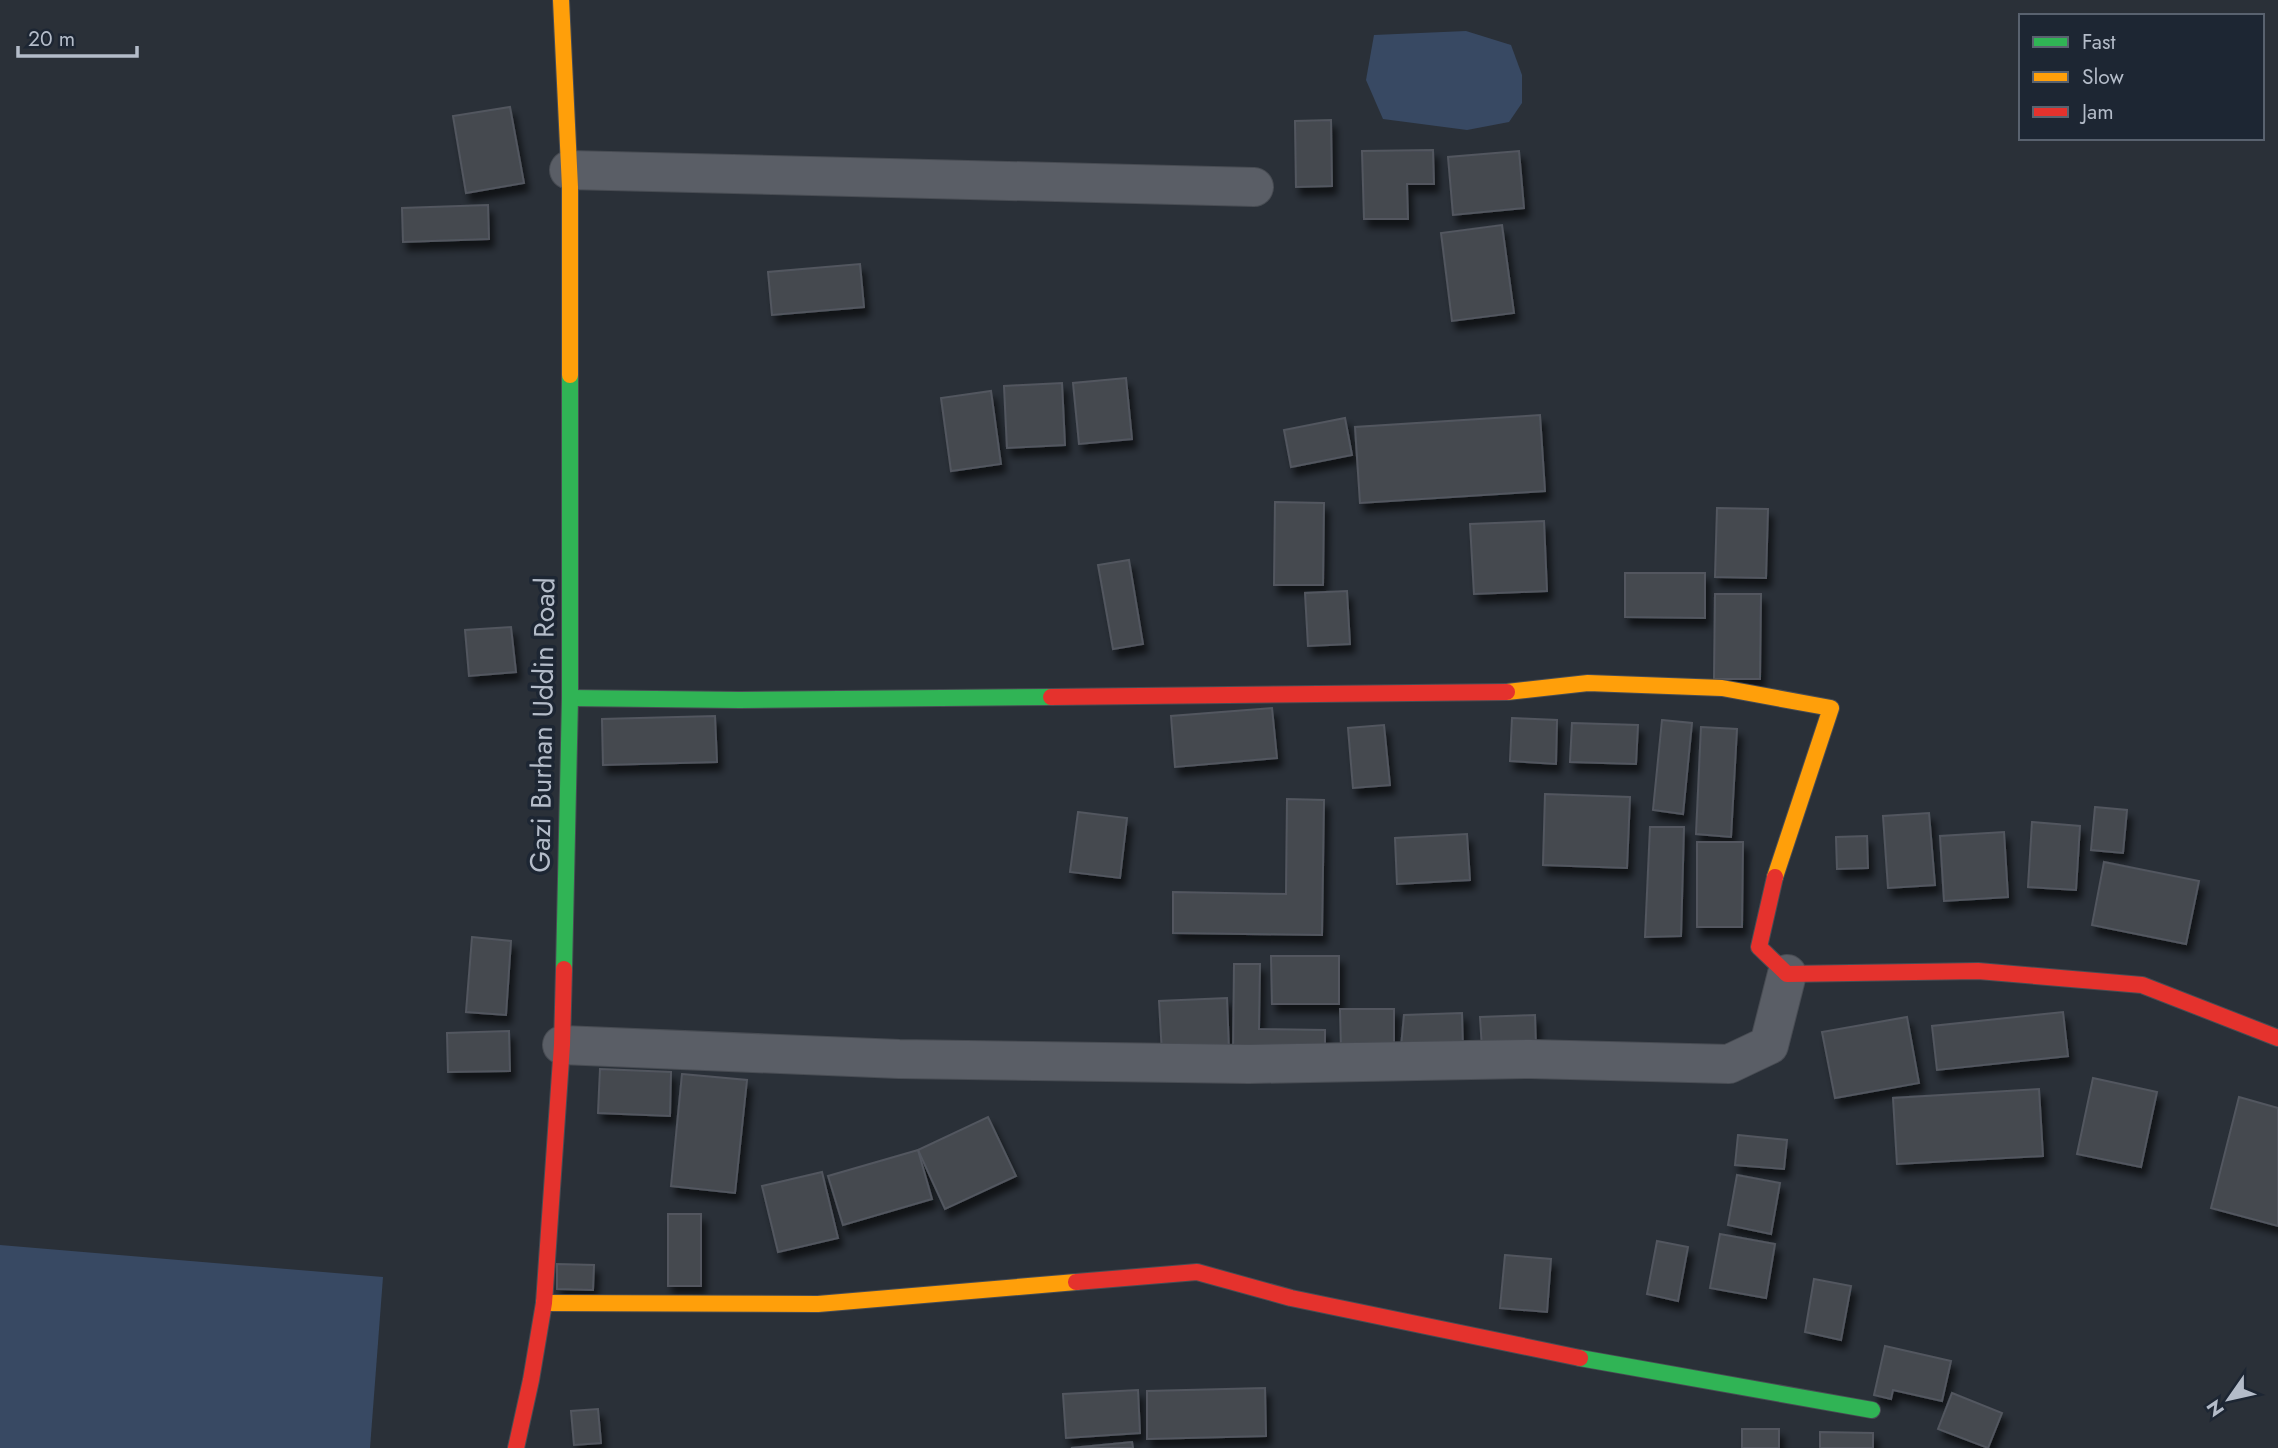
<svg xmlns="http://www.w3.org/2000/svg" width="2278" height="1448" font-family="Jost,sans-serif">
  <style>
    .water { fill: #384963 }
    .building { fill: #444950; stroke: #52575f; stroke-width: 2; filter: url(#shadow) }
    .lines { fill: none; stroke-linecap: round; stroke-linejoin: round }
    .street-casing { stroke: #484c53; stroke-width: 40 }
    .fast-casing { stroke: #484c53; stroke-width: 18 }
    .slow-casing { stroke: #484c53; stroke-width: 18 }
    .jam-casing { stroke: #484c53; stroke-width: 18 }
    .street { stroke: #5a5e66; stroke-width: 38 }
    .fast { stroke: #30b455; stroke-width: 16 }
    .slow { stroke: #ff9f0a; stroke-width: 16 }
    .jam { stroke: #e5322d; stroke-width: 16 }
    .labels { text-anchor: middle; stroke-width: 7; stroke-linejoin: round; paint-order: stroke }
    .street-label { font-size: 28px; fill: #b4bcc9; stroke: #1d2633 }
  </style>
  <defs>
    <filter id="shadow"><feDropShadow dx="4.5" dy="8" stdDeviation="3.5" flood-color="#0009"/></filter>
  </defs>
  <rect width="100%" height="100%" fill="#2a3038"/>
  <g class="water">
    <polygon points="1466,31 1511,45 1522,75 1522,103 1509,122 1467,130 1383,119 1366,80 1374,35"/>
    <polygon points="0,1245 383,1277 370,1448 0,1448"/>
  </g>
  <g class="building">
    <polygon points="510,107 524,183 466,193 453,116"/>
    <polygon points="1331,120 1332,186 1296,187 1295,121"/>
    <polygon points="1433,150 1434,184 1407,184 1408,219 1364,219 1362,151"/>
    <polygon points="1519,151 1524,208 1453,215 1448,157"/>
    <polygon points="488,205 489,239 403,242 402,208"/>
    <polygon points="1502,225 1514,313 1452,321 1441,233"/>
    <polygon points="860,264 864,307 772,315 768,272"/>
    <polygon points="1126,378 1132,439 1079,444 1073,383"/>
    <polygon points="1062,383 1065,445 1007,448 1004,386"/>
    <polygon points="991,391 1001,464 951,471 941,398"/>
    <polygon points="1540,415 1545,491 1360,503 1355,427"/>
    <polygon points="1345,418 1352,455 1291,467 1284,430"/>
    <polygon points="1275,502 1324,503 1323,585 1274,585"/>
    <polygon points="1717,508 1768,509 1766,578 1715,577"/>
    <polygon points="1544,521 1547,591 1474,594 1470,524"/>
    <polygon points="1129,560 1143,644 1113,649 1098,565"/>
    <polygon points="1625,573 1705,573 1705,618 1625,617"/>
    <polygon points="1347,591 1350,644 1308,646 1305,593"/>
    <polygon points="1715,594 1761,594 1760,679 1714,679"/>
    <polygon points="511,627 516,672 469,676 465,630"/>
    <polygon points="1272,708 1277,758 1175,767 1171,716"/>
    <polygon points="715,716 717,762 603,765 602,719"/>
    <polygon points="1512,718 1557,720 1556,764 1510,761"/>
    <polygon points="1662,720 1692,723 1683,814 1653,810"/>
    <polygon points="1572,723 1638,725 1636,764 1570,762"/>
    <polygon points="1384,725 1390,785 1353,788 1348,728"/>
    <polygon points="1701,727 1737,729 1731,837 1696,834"/>
    <polygon points="1545,794 1630,797 1627,868 1543,865"/>
    <polygon points="1287,799 1324,800 1322,935 1173,933 1173,892 1286,894"/>
    <polygon points="2095,807 2127,810 2123,853 2091,850"/>
    <polygon points="1078,812 1127,818 1120,878 1070,872"/>
    <polygon points="1929,813 1935,885 1888,888 1883,816"/>
    <polygon points="2032,822 2080,826 2076,890 2028,887"/>
    <polygon points="1650,827 1684,827 1681,936 1645,937"/>
    <polygon points="2004,832 2008,897 1944,901 1940,836"/>
    <polygon points="1467,834 1470,880 1397,884 1395,838"/>
    <polygon points="1867,836 1868,868 1837,869 1836,837"/>
    <polygon points="1697,842 1743,842 1742,927 1697,927"/>
    <polygon points="2104,862 2199,881 2186,944 2092,925"/>
    <polygon points="472,937 511,941 506,1015 466,1012"/>
    <polygon points="1271,956 1339,956 1339,1004 1272,1004"/>
    <polygon points="1234,964 1260,964 1259,1029 1325,1030 1325,1057 1233,1056"/>
    <polygon points="1227,998 1229,1051 1162,1054 1159,1001"/>
    <polygon points="1340,1009 1394,1009 1394,1050 1341,1050"/>
    <polygon points="2063,1012 2068,1056 1937,1070 1932,1026"/>
    <polygon points="1462,1013 1463,1050 1401,1047 1404,1015"/>
    <polygon points="1535,1015 1536,1047 1482,1049 1480,1017"/>
    <polygon points="1907,1017 1919,1083 1835,1098 1822,1032"/>
    <polygon points="509,1031 510,1071 448,1072 447,1033"/>
    <polygon points="600,1069 671,1072 670,1116 598,1113"/>
    <polygon points="682,1074 747,1080 735,1193 671,1186"/>
    <polygon points="2093,1078 2157,1092 2141,1167 2077,1154"/>
    <polygon points="2039,1089 2043,1156 1897,1164 1893,1098"/>
    <polygon points="2239,1097 2278,1108 2278,1226 2211,1208"/>
    <polygon points="988,1117 1016,1176 945,1209 918,1150"/>
    <polygon points="1738,1135 1787,1140 1784,1169 1735,1165"/>
    <polygon points="918,1150 932,1199 843,1225 828,1176"/>
    <polygon points="822,1172 838,1238 778,1252 762,1186"/>
    <polygon points="1737,1175 1780,1183 1771,1234 1728,1225"/>
    <rect x="668" y="1214" width="33" height="72"/>
    <polygon points="1720,1234 1775,1244 1766,1298 1710,1288"/>
    <polygon points="1657,1241 1688,1247 1678,1301 1647,1294"/>
    <polygon points="1505,1255 1551,1259 1547,1312 1500,1308"/>
    <polygon points="557,1264 594,1265 593,1290 557,1289"/>
    <polygon points="1814,1279 1851,1286 1841,1340 1805,1332"/>
    <polygon points="1885,1346 1951,1361 1942,1401 1893,1390 1891,1399 1874,1395"/>
    <polygon points="1265,1388 1266,1436 1147,1439 1147,1391"/>
    <polygon points="1138,1390 1140,1433 1066,1438 1063,1394"/>
    <polygon points="1952,1393 2002,1413 1988,1448 1938,1429"/>
    <polygon points="598,1409 601,1443 574,1445 571,1411"/>
    <rect x="1742" y="1429" width="37" height="19"/>
    <polygon points="1820,1432 1873,1433 1873,1448 1820,1448"/>
    <polygon points="1132,1442 1133,1448 1071,1448"/>
  </g>
  <g class="lines">
    <g class="street-casing">
      <g id="street">
        <polyline points="569,170 1254,187"/>
        <polyline points="562,1045 899,1059 1249,1064 1530,1059 1729,1064 1769,1045 1787,974"/>
      </g>
    </g>
    <g class="fast-casing">
      <g id="fast">
        <polyline points="570,698 740,700 1051,697"/>
        <polyline points="564,969 570,698 570,375"/>
        <polyline points="1580,1358 1872,1410"/>
      </g>
    </g>
    <g class="slow-casing">
      <g id="slow">
        <polyline points="561,0 570,187 570,375"/>
        <polyline points="1507,692 1588,683 1722,688 1831,708 1775,877"/>
        <polyline points="544,1303 818,1304 1076,1282"/>
      </g>
    </g>
    <g class="jam-casing">
      <g id="jam">
        <polyline points="1051,697 1507,692"/>
        <polyline points="1775,877 1759,947 1787,974 1978,971 2142,985 2278,1038"/>
        <polyline points="1076,1282 1197,1272 1291,1298 1580,1358"/>
        <polyline points="516,1448 531,1380 544,1303 562,1045 564,969"/>
      </g>
    </g>
    <use href="#street" class="street"/>
    <use href="#fast" class="fast"/>
    <use href="#slow" class="slow"/>
    <use href="#jam" class="jam"/>
  </g>
  <g class="labels">
    <g class="street-label">
      <text transform="translate(542 725) rotate(-89)" y="10">Gazi Burhan Uddin Road</text>
    </g>
  </g>
  <rect x="2019" y="14" width="245" height="126" fill="#1d2633" stroke="#59626f" stroke-width="2"/>
  <rect x="2033" y="37" width="35" height="10" fill="#30b455" stroke="#59626f" stroke-width="2"/>
  <text x="2082" y="49" font-size="21" fill="#b4bcc9">Fast</text>
  <rect x="2033" y="72" width="35" height="10" fill="#ff9f0a" stroke="#59626f" stroke-width="2"/>
  <text x="2082" y="84" font-size="21" fill="#b4bcc9">Slow</text>
  <rect x="2033" y="107" width="35" height="10" fill="#e5322d" stroke="#59626f" stroke-width="2"/>
  <text x="2082" y="119" font-size="21" fill="#b4bcc9">Jam</text>
  <g transform="translate(2229 1399) rotate(236)" stroke="#1d2633" stroke-width="5" paint-order="stroke">
  <path d="M0-5L12 26L0 18L-12 26Z" fill="#b4bcc9"/>
  <text y="-10" font-size="19" font-weight="bold" text-anchor="middle" fill="#b4bcc9">N</text>
  </g>
  <path d="M18 46v10h119v-10" fill="none" stroke="#b4bcc9" stroke-width="3.5"/>
  <text x="28" y="46" font-size="21" fill="#b4bcc9" stroke="#1d2633" stroke-width="5" paint-order="stroke">20 m</text>
</svg>
